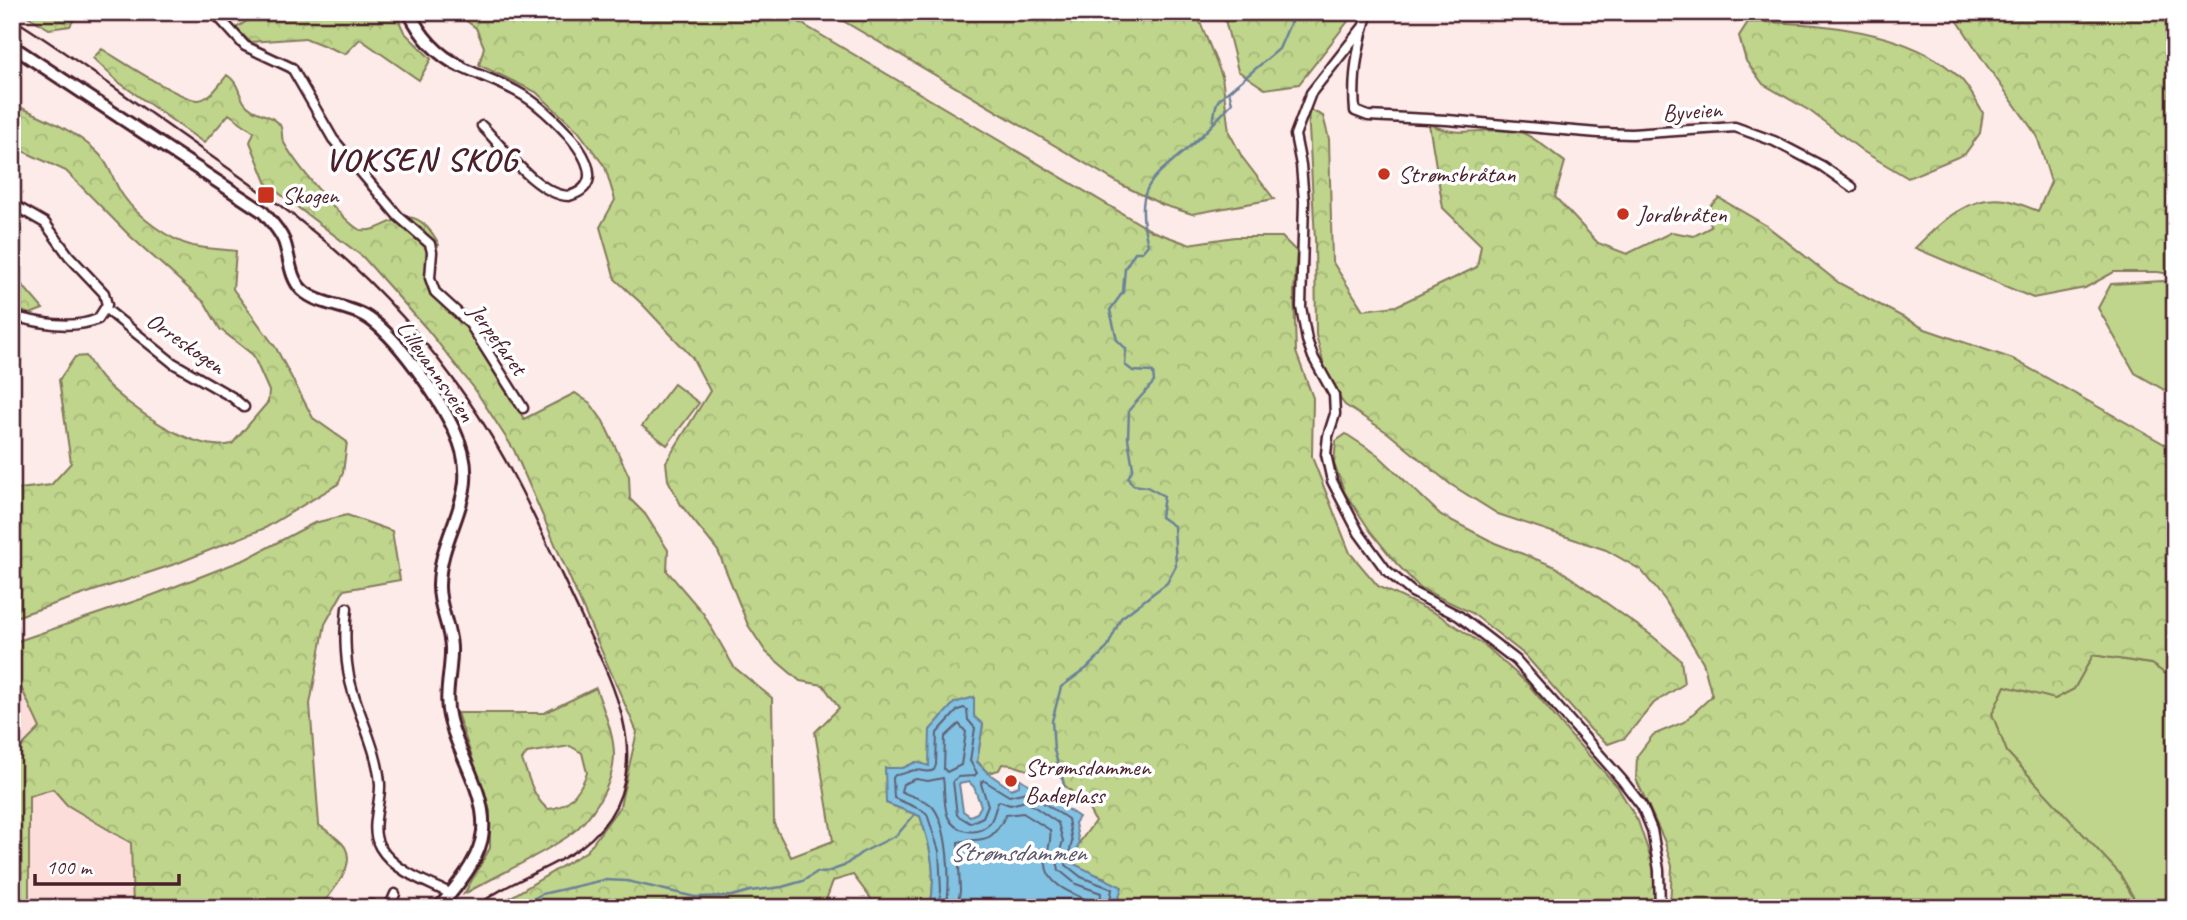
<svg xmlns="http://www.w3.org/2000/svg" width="2187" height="920" font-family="Caveat,sans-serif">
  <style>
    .built { fill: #fcddda }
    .green { fill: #bed58b; stroke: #847a5b; stroke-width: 2 }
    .forest { fill: url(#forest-crowns); stroke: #847a5b; stroke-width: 2; fill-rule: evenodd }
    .water { fill: #82c2e2; stroke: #6c8199; stroke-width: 2; fill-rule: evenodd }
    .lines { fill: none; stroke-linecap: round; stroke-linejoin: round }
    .shore { stroke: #606074; stroke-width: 2 }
    .stream { stroke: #6c8199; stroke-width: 2.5 }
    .street-casing { stroke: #4a1f2b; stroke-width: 13 }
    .secondary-casing { stroke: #4a1f2b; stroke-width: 16 }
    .street { stroke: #fff; stroke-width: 8 }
    .secondary { stroke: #fff; stroke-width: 10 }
    .rail { stroke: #4a1f2b; stroke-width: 2.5 }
    .poi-dot { fill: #c8321e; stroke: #fff; stroke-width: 2.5 }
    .labels { text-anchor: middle; stroke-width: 7; stroke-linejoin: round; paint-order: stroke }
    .street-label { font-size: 24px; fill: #4a1f2b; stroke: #fff }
    .poi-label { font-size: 24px; fill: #4a1f2b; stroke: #fff; text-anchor: start }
    .water-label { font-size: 26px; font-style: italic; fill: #5e586b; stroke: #fff }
    .district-label { font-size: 32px; font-weight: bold; letter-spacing: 2px; fill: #4a1f2b; stroke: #fff }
  </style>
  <defs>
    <pattern id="forest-crowns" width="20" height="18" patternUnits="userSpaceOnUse" patternTransform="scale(1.75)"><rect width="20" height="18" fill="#bed58b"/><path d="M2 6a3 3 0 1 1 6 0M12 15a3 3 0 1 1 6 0" fill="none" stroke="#a5b678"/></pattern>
  </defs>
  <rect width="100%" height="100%" fill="#fdebe9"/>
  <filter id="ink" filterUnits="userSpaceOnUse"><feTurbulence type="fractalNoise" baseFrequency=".0143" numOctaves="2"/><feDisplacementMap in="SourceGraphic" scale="14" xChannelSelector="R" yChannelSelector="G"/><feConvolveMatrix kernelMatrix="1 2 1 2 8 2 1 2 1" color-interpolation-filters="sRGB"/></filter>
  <g filter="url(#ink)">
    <g class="built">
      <polygon points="20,685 40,728 12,756 12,686"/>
      <polygon points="53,789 67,805 131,843 133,908 29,908 29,796"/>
    </g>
    <g class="green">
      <polygon points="2163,281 2175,284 2175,396 2135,373 2098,308 2111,284"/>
      <polygon points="674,384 699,403 667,445 642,426"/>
      <polygon points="2093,655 2151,664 2175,680 2175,908 2139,907 2120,874 2007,752 1992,714 2005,685 2055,699 2074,689"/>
    </g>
    <g class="forest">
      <polygon points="21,12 78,12 70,26 49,29"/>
      <polygon points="261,12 395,12 404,32 431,59 419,80 360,39 345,54 305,38 250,42 236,28"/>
      <path d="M432 12H782L1152 231 1188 244 1235 237H1282L1297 252 1294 291 1296 352 1313 398 1312 457 1350 553 1378 586 1439 615 1488 648 1528 684 1571 736 1617 786 1638 821 1653 865 1656 908H1116L1106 878 1084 870 1072 863 1079 843 1095 821 1086 804 1064 785 1061 767 1043 775 1012 765 1002 764 999 770 988 773 977 761 983 725 974 717V698L929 766 916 762 903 768H886V803L920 816C931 848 937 874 930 908H878L853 875 833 881 823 908H606L585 903 556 908H493L587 851 620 806 637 732 514 450 474 388 426 328 363 257 267 184 250 142 254 132 229 114 204 143 117 81 93 58 102 49C119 59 183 102 199 100 211 98 220 84 227 75 239 83 237 91 244 102 252 115 272 113 280 125 283 130 281 136 283 141 295 163 329 204 348 221 352 224 356 229 361 230 384 234 403 202 427 227 432 233 436 237 439 245L429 254 426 265 427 278 431 289 437 300 466 324 524 419 575 393 590 403 603 421 629 476 630 499 645 514 668 550 667 571 703 613 734 667 772 698 774 824 791 857 833 841 815 732 839 708 823 685 800 681 766 652 748 625 718 551 681 505 668 480 666 462 710 391 692 357 642 304 615 279 600 227 615 200 605 167 578 131 536 92 479 65 484 47 476 28 461 17Z"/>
      <polygon points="828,12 1196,12 1222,76 1229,132 1242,157 1274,199 1192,214 1163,205 1122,185"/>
      <polygon points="1223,12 1352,12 1349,20 1299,84 1265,89 1238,71"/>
      <path d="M1952 12H2175V275L2158 272H2114L2085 288 2033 298 1915 248C1940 223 1968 194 2006 200 2016 202 2028 207 2038 211L2051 182 2037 136 1983 60Z"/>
      <path d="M1748 22C1815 22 1909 29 1959 77 1969 86 1976 102 1983 113L1980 133 1965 154 1908 178 1864 152 1810 111 1763 84 1746 61 1739 36Z"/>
      <path d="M12 104C42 116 78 132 100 155 111 167 114 184 124 197 138 217 169 240 193 246 207 249 222 249 236 251L233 289 276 348 313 418 347 442 343 473 338 484 265 528 178 563 12 618V490L51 485 71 463 59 380 75 357 86 356C91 364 96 372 102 379 127 406 194 454 232 444L268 402 269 391 253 355 220 329 205 303 130 236 66 171 12 146Z"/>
      <path d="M1308 109 1323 116 1329 139 1332 261 1363 310 1396 306 1477 267 1481 245 1443 208 1429 124C1463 140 1487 125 1520 132 1532 135 1554 154 1565 162L1555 197 1598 243 1627 254 1672 232 1694 236 1711 227 1708 208 1719 198 1767 226 1839 283 1925 329 2013 359 2175 450V680L2151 664 2093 655 2074 689 2055 699 2005 686 1992 714 2007 752 2120 874 2139 908H1670L1672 866 1664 840 1636 779 1637 756 1653 735 1684 722 1712 696 1703 662 1665 600 1641 570 1606 550 1498 514 1450 484 1388 433 1345 405 1329 384 1316 335 1315 239Z"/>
      <polygon points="12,273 43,309 30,314 12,308"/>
      <polygon points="1346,434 1378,455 1441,515 1495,543 1556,567 1651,635 1681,660 1684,684 1654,703 1625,738 1608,744 1591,730 1525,655 1472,613 1420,588 1396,563 1371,532 1345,493 1334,464 1336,441"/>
      <path d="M347 515 392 531 400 580 344 590 325 624 310 704 319 825C327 831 340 839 345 847 357 867 330 893 320 908H133L131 843 67 805 53 789 29 796V908H12V756L40 728 20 685 12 686V643L153 595 246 559 314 523Z"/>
      <path d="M596 688C603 709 614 733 614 755 614 784 591 820 567 837 535 858 498 875 464 894L490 848V811L457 713H544ZM570 746 582 753 587 773C580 791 569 808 548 809 534 800 528 775 522 760L527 753Z"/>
    </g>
    <path class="water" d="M974 697V717L983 724 977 762 988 773 1011 789 1019 786V778L1079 817 1075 823 1079 843 1072 863 1122 887 1116 908H1077L1070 905 1067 908H930C937 875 931 847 920 816L886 803 885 768H903L916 762 929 766 930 730 954 703ZM969 782 974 787 981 806 977 813 970 816 963 811 959 784Z"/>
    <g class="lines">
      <g class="shore">
        <polygon points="959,724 966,732 961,765 947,772 944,769 945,737"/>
        <path d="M937 908 941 891 939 851 927 814 922 810 894 798 893 778 895 775C903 775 910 770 917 770 925 770 926 774 934 770L936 765 937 733 958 710 964 708 967 710 968 720 975 728 970 761 977 773 974 776 958 777 953 781 957 815 970 823 983 817 988 805 981 784 983 780 1009 796 1027 792 1068 819 1072 842 1066 865 1081 877 1112 889 1109 908"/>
        <path d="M946 908C951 885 949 823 931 805 923 798 910 797 901 791L903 784 916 779 928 781 943 778C945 789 943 806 948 817 955 832 975 836 987 826 995 819 994 808 999 801L1010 805 1026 801 1058 823 1063 841 1057 860 1059 870 1076 884 1101 893 1100 908"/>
        <path d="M957 908 960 891 958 842C986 837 989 846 1006 815L1023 813 1050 830C1052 842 1048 848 1046 859 1043 883 1070 893 1088 900L1090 908"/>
      </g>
      <g class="stream">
        <path d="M1213 121C1217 105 1213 102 1229 91"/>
        <path d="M1055 794 1064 785 1054 750 1052 721 1061 687 1087 668 1107 648 1121 618 1167 583 1176 566 1174 526 1161 517 1164 496 1147 487 1133 485 1128 478 1133 468 1128 438 1129 410 1154 382 1153 372 1133 371 1125 365 1126 349 1117 340 1110 310 1123 292 1125 268 1135 252H1142L1148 245C1131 179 1157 178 1198 139 1210 128 1221 115 1232 103L1229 91 1279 49 1295 12"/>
        <polyline points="525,908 529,901 542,894 604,880 627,881 695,897 732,896 750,891 782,887 803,881 817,872 824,873 844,866 861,853 897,835 915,814"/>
      </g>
      <g class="street-casing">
        <g id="street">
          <polyline points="214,12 245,46 292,68 333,139 398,216 430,244 432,252 430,278 435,292 470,324 523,408"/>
          <path d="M1368 12C1358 44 1352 78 1355 111L1368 116 1447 120 1598 133 1632 134 1735 127 1774 141 1822 166 1852 187"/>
          <polyline points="1363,27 1311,93 1295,135 1301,165 1304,201 1301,307 1307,340 1313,357 1334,395 1335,414 1328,436 1326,454 1332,481 1359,533 1386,570 1412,592 1459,616 1516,660 1622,780 1642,806 1652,830 1659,870 1660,908"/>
          <path d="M460 66C482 77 508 84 529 99 551 114 624 180 569 196 537 195 503 147 482 126"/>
          <path d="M12 204 45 223 69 256 104 293 107 305 98 319C72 330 39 323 12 316"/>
          <polyline points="106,309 173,363 232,397 244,407"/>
          <path d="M347 608C344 634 345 667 353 692 362 722 378 753 380 784 381 804 369 829 380 847 394 871 426 882 450 893"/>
          <polyline points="371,905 378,908"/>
          <polyline points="389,908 395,894"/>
        </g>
      </g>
      <g class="secondary-casing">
        <g id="secondary">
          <path d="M409 12C420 35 437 55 460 66"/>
          <path d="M12 46 262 211C270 220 279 229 284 241 290 257 289 277 302 290 318 305 346 305 365 316 395 333 440 399 455 432 485 495 440 527 439 585 438 606 450 625 451 647 452 672 443 695 450 720 459 756 486 792 483 831 480 861 457 885 439 908"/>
        </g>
      </g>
      <use href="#street" class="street"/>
      <use href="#secondary" class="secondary"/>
      <path class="rail" d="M12 18C68 53 120 92 174 130 215 159 258 188 298 219 363 270 419 329 466 397 513 464 545 540 580 614 607 673 647 741 616 806 587 865 521 869 475 908"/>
    </g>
  </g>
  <g class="poi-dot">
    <circle cx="1384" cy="174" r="7"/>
    <rect x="257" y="186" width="18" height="18" rx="3.5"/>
    <circle cx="1623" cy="214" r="7"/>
    <circle cx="1011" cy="781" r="7"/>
  </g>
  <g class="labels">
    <g class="street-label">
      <text transform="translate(1692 111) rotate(-4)" y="8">Byveien</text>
      <text transform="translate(498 339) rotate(54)" y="8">Jerpefaret</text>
      <text transform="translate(186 343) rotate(35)" y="8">Orreskogen</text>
      <text transform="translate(436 371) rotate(55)" y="8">Lillevannsveien</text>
    </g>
    <g class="poi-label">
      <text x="1398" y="182">Strømsbråtan</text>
      <text x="282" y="203">Skogen</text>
      <text x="1637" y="222">Jordbråten</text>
      <text x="1025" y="775">Strømsdammen<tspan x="1025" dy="28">Badeplass</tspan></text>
    </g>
    <g class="water-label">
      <text x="1018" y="861">Strømsdammen</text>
    </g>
    <g class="district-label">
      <text x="422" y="170">VOKSEN SKOG</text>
    </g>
  </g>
  <rect width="2187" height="920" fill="none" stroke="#fff" stroke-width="42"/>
  <rect x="21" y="21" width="2145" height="878" fill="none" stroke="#4a1f2b" stroke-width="2.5" filter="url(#ink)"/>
  <path d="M35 874v10h144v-10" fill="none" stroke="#4a1f2b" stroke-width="3.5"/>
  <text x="46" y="874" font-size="21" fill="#4a1f2b" stroke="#ffffff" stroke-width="5" paint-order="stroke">100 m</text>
</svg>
